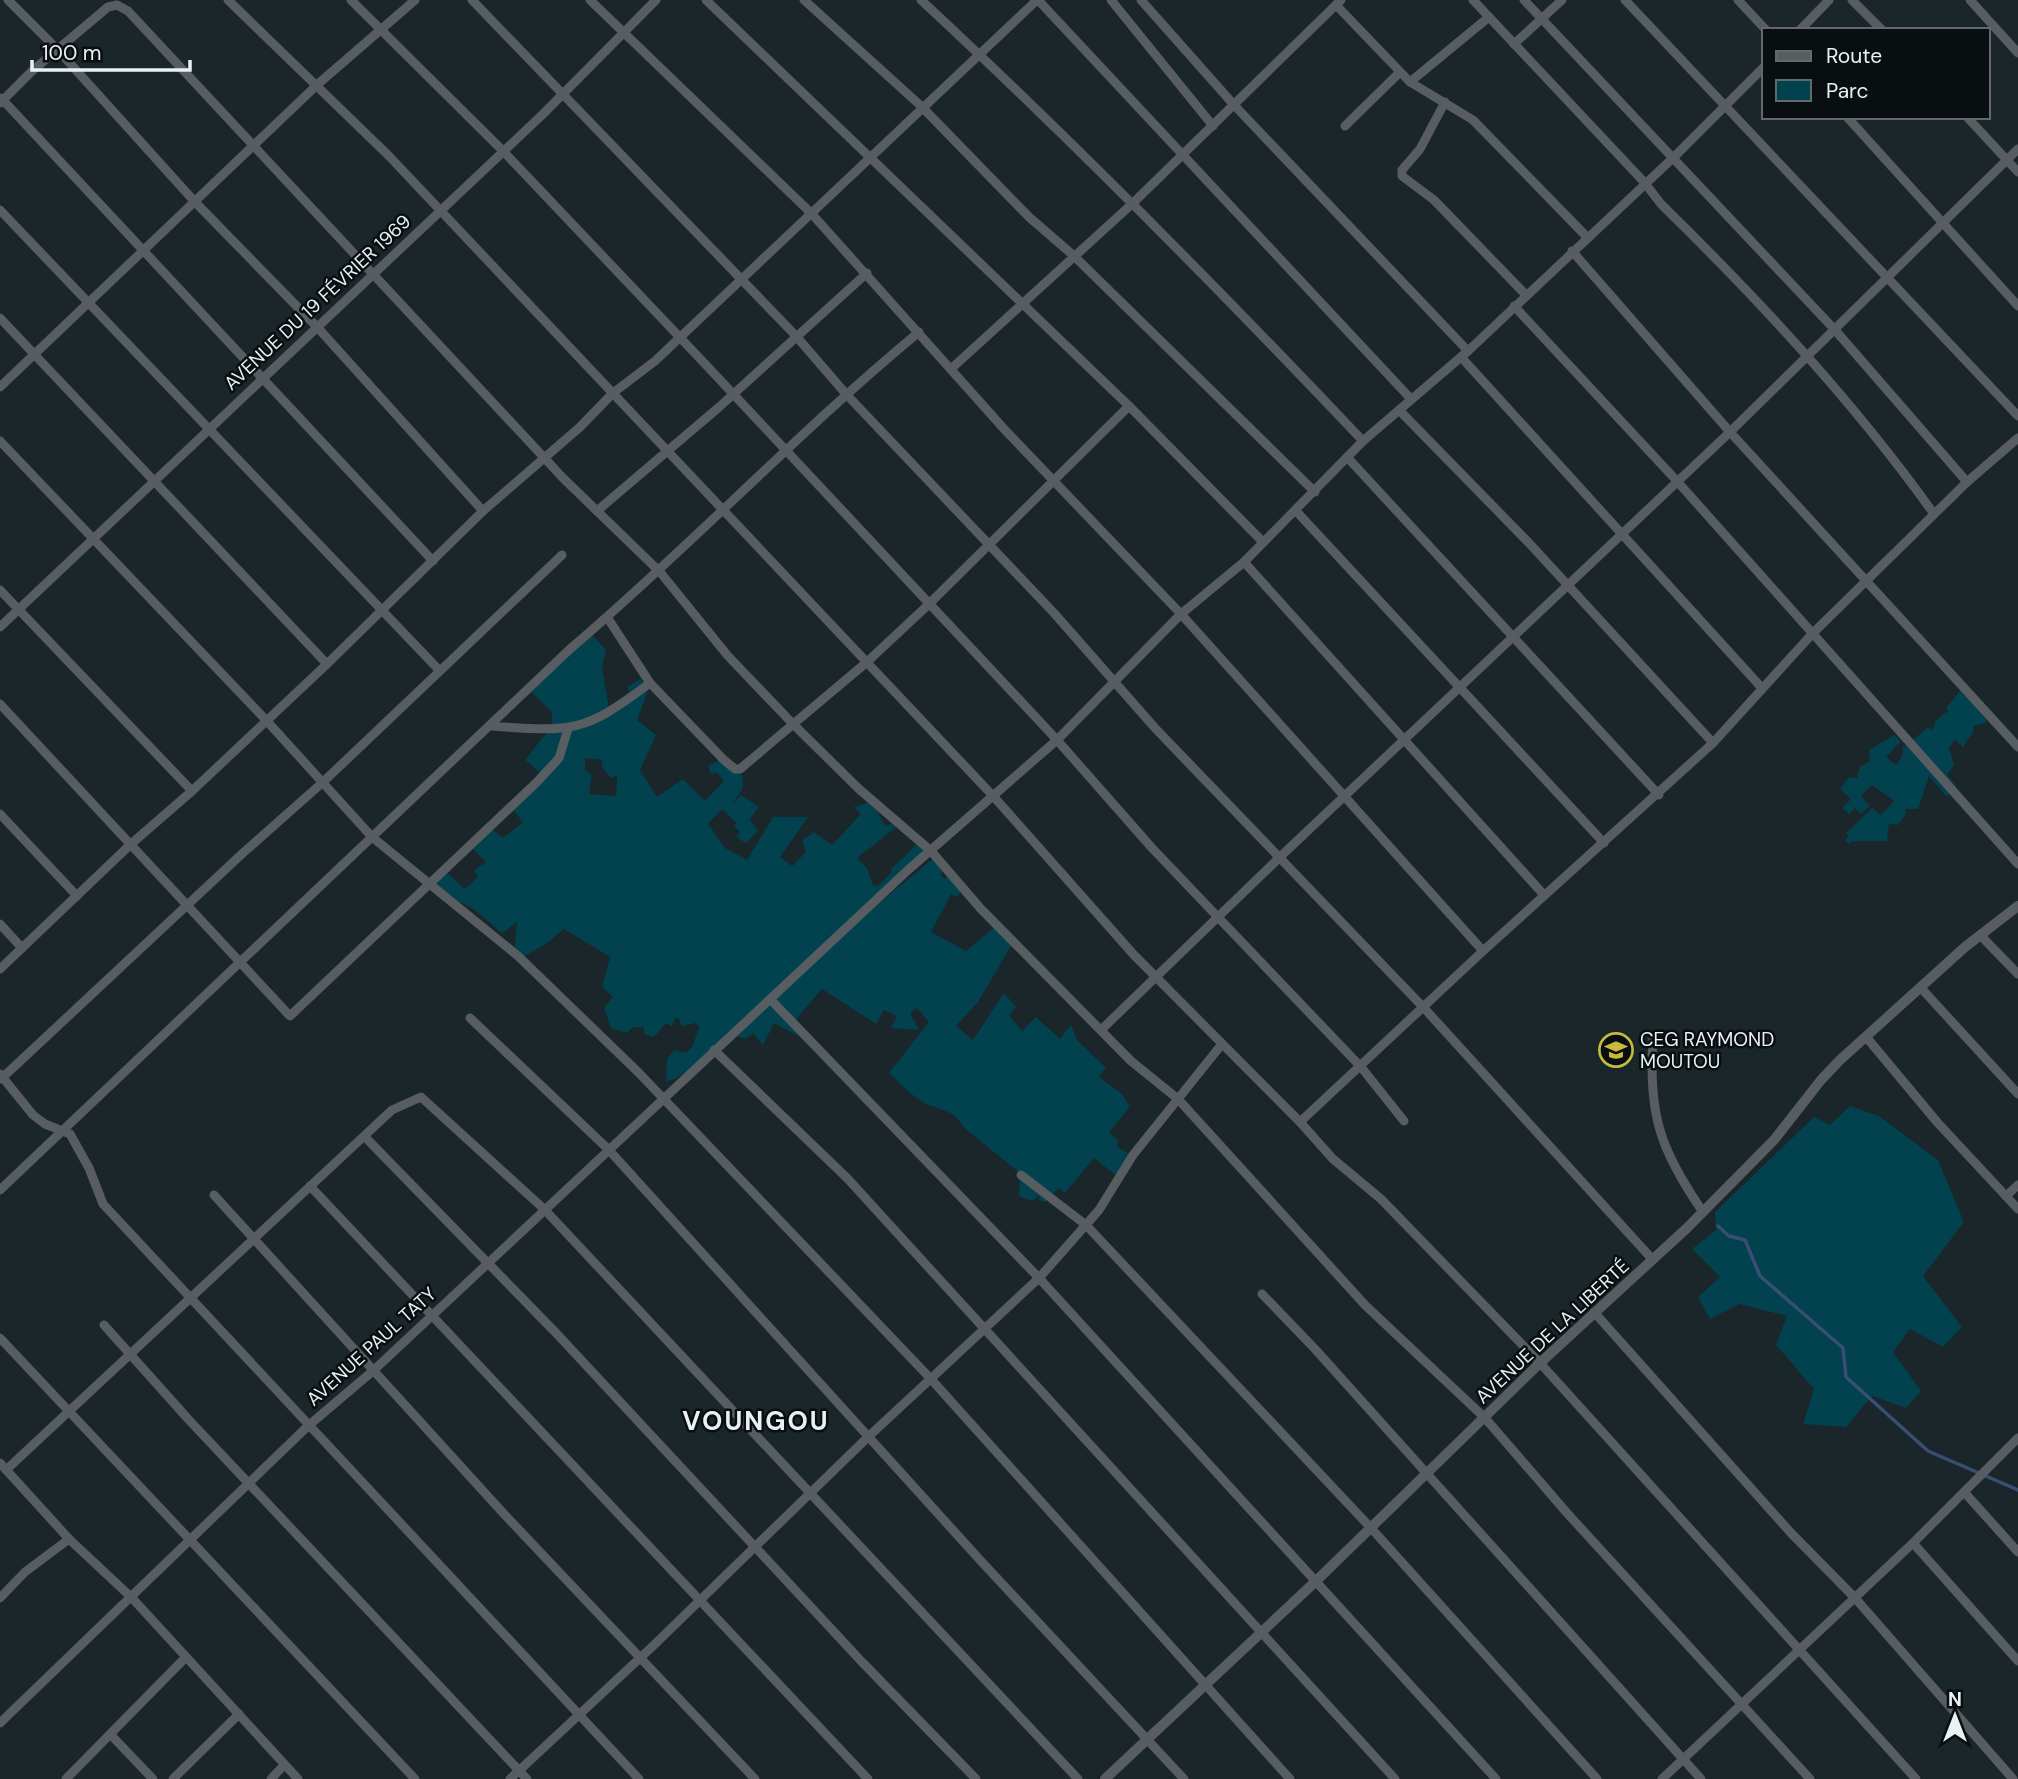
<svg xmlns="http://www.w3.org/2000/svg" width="2018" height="1779" font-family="'DM Sans',sans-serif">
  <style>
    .green { fill: #02414e; fill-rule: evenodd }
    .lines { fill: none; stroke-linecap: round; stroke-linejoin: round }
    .stream { stroke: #384e75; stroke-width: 3.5 }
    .minor { stroke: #585d61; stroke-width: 9 }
    .tertiary { stroke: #585d61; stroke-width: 10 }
    .labels { text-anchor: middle; stroke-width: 5; stroke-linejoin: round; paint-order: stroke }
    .street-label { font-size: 19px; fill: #e9f1f3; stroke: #090e10 }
    .poi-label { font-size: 19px; fill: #e9f1f3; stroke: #090e10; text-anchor: start }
    .district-label { font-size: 26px; font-weight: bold; letter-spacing: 2px; fill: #e9f1f3; stroke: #090e10 }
  </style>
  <rect width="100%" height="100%" fill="#1a262a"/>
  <g class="green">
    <path d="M592 635 606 650 602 668 609 708 630 693 627 687 640 679 649 688 637 720 656 735 640 770 657 797 683 779 705 801 724 781 717 772 711 774 708 766 721 759 742 775 743 788 732 804 741 795 759 807 750 819 758 831 746 843 736 837 740 832 734 826 737 823 722 809 708 824 725 848 747 860 773 817H808L780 857 792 866 806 852 802 840 814 832 832 845 861 814 854 807 872 802 884 824 887 826 894 822 899 825 857 858 867 868 873 885 878 886 892 872 891 869 919 842 928 849 872 909 935 857 945 869 940 875 945 879 949 872 964 890 956 897 951 894 931 932 966 951 997 925 1014 941 978 1002 956 1026 973 1040 1004 993 1016 1007 1009 1015 1022 1031 1036 1017 1060 1039 1071 1025 1077 1040 1106 1068 1099 1077 1122 1094 1130 1107 1109 1132 1118 1141 1117 1147 1137 1158 1118 1177 1094 1158 1065 1193 1059 1188 1045 1202 1039 1201V1196L1032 1201 1019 1196 1020 1173 963 1127C955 1109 937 1110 923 1102 910 1095 899 1082 889 1073L929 1022 917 1008 910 1013 919 1030 891 1028 897 1016 884 1010 876 1024 822 989 798 1017 796 1026 813 1037 814 1044 774 1023 763 1045 753 1033 746 1039 736 1036 675 1079 666 1082 667 1059 674 1050 686 1053 692 1047 699 1028 696 1023 682 1026 679 1019 675 1018 672 1026 666 1023 654 1037 645 1034 643 1027H633L627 1033 611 1028 604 1008 613 997 602 987 610 957 564 929 546 944 519 959 514 954 517 922 502 933 472 908 443 894 436 884 446 872 465 889 478 877 474 870 486 862 473 849 492 829 503 838 523 822 514 811 542 774 525 760 552 726V712L529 690ZM585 758 603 760 601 766 611 778 617 775 616 796 589 794 592 775 585 770Z"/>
    <polygon points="1960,691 1986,714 1986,723 1973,726 1974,731 1963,747 1955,739 1949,748 1954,765 1947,775 1956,785 1947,797 1929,776 1918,809 1905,809 1906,814 1898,825 1889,824 1887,841 1852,841 1849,844 1845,841 1849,835 1846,833 1872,808 1881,815 1894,801 1872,785 1861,796 1870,806 1861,814 1855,808 1849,814 1842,808 1851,799 1840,789 1849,777 1857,778 1860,767 1870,761 1869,750 1894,735 1901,741 1886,757 1896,765 1902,757 1903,745 1912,748 1912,741 1928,727 1931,730 1935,726 1935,721 1948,711 1946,708"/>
    <polygon points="1850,1106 1879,1116 1938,1160 1964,1222 1923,1276 1962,1327 1943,1347 1910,1329 1893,1352 1921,1391 1906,1408 1872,1396 1846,1427 1803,1424 1814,1389 1776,1345 1787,1316 1739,1304 1710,1319 1698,1297 1720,1277 1692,1249 1716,1230 1715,1212 1814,1117 1830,1125"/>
  </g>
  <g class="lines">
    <polyline class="stream" points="1718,1226 1729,1236 1745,1240 1760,1276 1843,1348 1846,1377 1928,1451 2018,1490"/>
    <g class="minor">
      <polyline points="8,0 57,49 195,202 318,328 483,511"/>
      <polyline points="228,0 389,156 994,797 1134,955 1300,1122 1333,1159 1381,1199 1540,1363 1916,1779"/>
      <polyline points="351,0 503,151 707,366 1057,740 1152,848 1361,1067 1404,1121"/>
      <polyline points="472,0 796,336 846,394 1054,613 1155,728 1424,1008 1653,1260"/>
      <polyline points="590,0 811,213 1005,430 1181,614 1483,951"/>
      <polyline points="706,0 1129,406 1263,542"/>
      <polyline points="804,0 921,106 1029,217 1074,256 1315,492"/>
      <path d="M921 0C1074 142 1220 290 1363 441"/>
      <polyline points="1038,0 1411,399"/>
      <polyline points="1111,0 1213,126"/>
      <polyline points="1141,0 1234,105 1468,351"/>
      <path d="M1473 0 1644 182 1661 204C1759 300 1854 402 1934 514"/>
      <polyline points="1524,0 1835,330 1967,482"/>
      <polyline points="1625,0 2018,416"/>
      <polyline points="1738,0 1766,30"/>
      <polyline points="1852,0 1882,30"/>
      <polyline points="1970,0 2018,53"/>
      <polyline points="1336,5 1410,82 1473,120 1587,237"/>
      <polyline points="1800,30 1829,0"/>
      <polyline points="1514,44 1562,0"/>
      <polyline points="1410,82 1489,17"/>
      <polyline points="1,98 433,561"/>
      <polyline points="1445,102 1420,149 1402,170 1402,176 1434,200 1526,295"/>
      <polyline points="0,103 32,71 108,7 117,5 128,11 563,478 660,572 728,656 793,724 859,789 931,851 981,909 1131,1061 1178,1099 1365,1305 1485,1418 1567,1513 1810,1779"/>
      <polyline points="1847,117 2018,306"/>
      <polyline points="1967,117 2018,172"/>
      <polyline points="1345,126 1399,73"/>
      <polyline points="0,210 439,670"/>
      <polyline points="1572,251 1730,432 2018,747"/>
      <polyline points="1514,306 1676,480 2018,864"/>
      <polyline points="0,318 327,664"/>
      <polyline points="1461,357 1761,687"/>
      <polyline points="952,368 1133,203 1341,0"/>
      <polyline points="0,387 318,84 415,0"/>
      <polyline points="1399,410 1529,543 1713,743"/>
      <polyline points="0,441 265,719 372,837 518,956 638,1072 930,1378 1290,1779"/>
      <polyline points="1347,457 1659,795"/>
      <polyline points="597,511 718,408 867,273"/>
      <polyline points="1296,511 1604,843"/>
      <polyline points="1244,562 1544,895"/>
      <polyline points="0,590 192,791"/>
      <polyline points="607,617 650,683 724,760 735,769 740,769 867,662 928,605 1129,406"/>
      <polyline points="0,627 542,115 656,0"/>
      <polyline points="0,704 290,1016 538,781 559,758 568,729"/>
      <path d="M491 726C574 732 583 733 650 683"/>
      <polyline points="0,814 77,896"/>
      <polyline points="0,924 22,948"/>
      <polyline points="1980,935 2018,974"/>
      <polyline points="0,969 131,844 192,791 327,664 483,511 580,427 613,393 655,361 1037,0"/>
      <polyline points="1921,988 2018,1094"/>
      <polyline points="770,999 1039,1278 1496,1779"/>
      <polyline points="470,1018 608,1149 980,1560 1184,1779"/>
      <polyline points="1101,1030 1281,856 1730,432 2018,149"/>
      <polyline points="1867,1038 1937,1122 2018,1209"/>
      <path d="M1653 1039C1648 1114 1660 1150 1703 1212"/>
      <polyline points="714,1050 847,1178 1395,1779"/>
      <polyline points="0,1074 33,1115 45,1124 70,1134 89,1168 103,1204 639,1779"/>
      <polyline points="1,1079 244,852 322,783 562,555"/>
      <polyline points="1300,1122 1483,951 1713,743 1813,633 1967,482 2018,438"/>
      <polyline points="365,1137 557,1334 862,1662 976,1779"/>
      <polyline points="1021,1175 1086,1225 1371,1528 1597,1779"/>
      <polyline points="310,1186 868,1779"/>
      <path d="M0 1190 570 649C690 547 798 432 919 332"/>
      <polyline points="214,1195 504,1514 755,1779"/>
      <polyline points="2006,1196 2018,1185"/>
      <polyline points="1262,1294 1315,1349 1701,1779"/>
      <polyline points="1594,1312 1791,1533 1855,1598 2013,1779"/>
      <polyline points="104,1325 189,1420 527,1779"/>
      <polyline points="0,1338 415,1779"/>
      <polyline points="0,1463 69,1539 132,1598 298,1779"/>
      <polyline points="6,1470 392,1110 421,1097 544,1209 1078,1779"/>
      <polyline points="1965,1493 2018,1552"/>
      <polyline points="1913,1543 2018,1661"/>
      <polyline points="0,1598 25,1572 69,1539"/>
      <polyline points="0,1723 308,1426 374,1370 908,870 1057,740 1181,614 1244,562 1363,441 1468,351 1674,157 1764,67"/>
      <polyline points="111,1735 153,1779"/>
      <polyline points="66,1779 186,1657"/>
      <polyline points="173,1779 239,1714"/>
      <polyline points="271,1779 284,1765"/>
      <polyline points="510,1779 654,1645 868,1437 1039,1278 1099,1210 1133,1155 1222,1044"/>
      <polyline points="1662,1779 1913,1543 2018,1438"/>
    </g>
    <polyline class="tertiary" points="1105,1779 1315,1582 1540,1363 1687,1228 1774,1140 1821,1080 1840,1060 1965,947 2018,906"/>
  </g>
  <defs>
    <g id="school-ring" transform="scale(1.75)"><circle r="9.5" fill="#090e10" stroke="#c7bb3c" stroke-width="1.5"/><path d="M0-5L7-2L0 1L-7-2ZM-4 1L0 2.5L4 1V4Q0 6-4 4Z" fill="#c7bb3c"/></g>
  </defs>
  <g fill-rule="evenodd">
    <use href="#school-ring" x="1616" y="1050"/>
  </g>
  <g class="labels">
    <g class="street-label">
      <text transform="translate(317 302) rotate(-43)" y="7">AVENUE DU 19 FÉVRIER 1969</text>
      <text transform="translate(1552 1331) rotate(-43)" y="7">AVENUE DE LA LIBERTÉ</text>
      <text transform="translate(371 1346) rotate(-42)" y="7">AVENUE PAUL TATY</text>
    </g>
    <g class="poi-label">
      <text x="1640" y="1046">CEG RAYMOND<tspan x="1640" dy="22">MOUTOU</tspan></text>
    </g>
    <g class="district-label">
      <text x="756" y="1430">VOUNGOU</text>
    </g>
  </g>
  <rect x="1762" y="28" width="228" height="91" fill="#090e10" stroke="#63696b" stroke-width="2"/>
  <rect x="1776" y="51" width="35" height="10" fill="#585d61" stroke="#63696b" stroke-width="2"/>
  <text x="1826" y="63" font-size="21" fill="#e9f1f3">Route</text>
  <rect x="1776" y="80" width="35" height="21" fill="#02414e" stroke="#63696b" stroke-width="2"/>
  <text x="1826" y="98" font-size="21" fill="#e9f1f3">Parc</text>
  <g transform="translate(1955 1716)" stroke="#090e10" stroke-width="5" paint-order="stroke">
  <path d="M0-5L12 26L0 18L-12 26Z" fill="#e9f1f3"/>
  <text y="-10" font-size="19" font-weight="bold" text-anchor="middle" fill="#e9f1f3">N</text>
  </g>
  <path d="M32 60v10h158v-10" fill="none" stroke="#e9f1f3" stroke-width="3.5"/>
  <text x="42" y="60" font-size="21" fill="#e9f1f3" stroke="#090e10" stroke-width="5" paint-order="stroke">100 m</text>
</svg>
